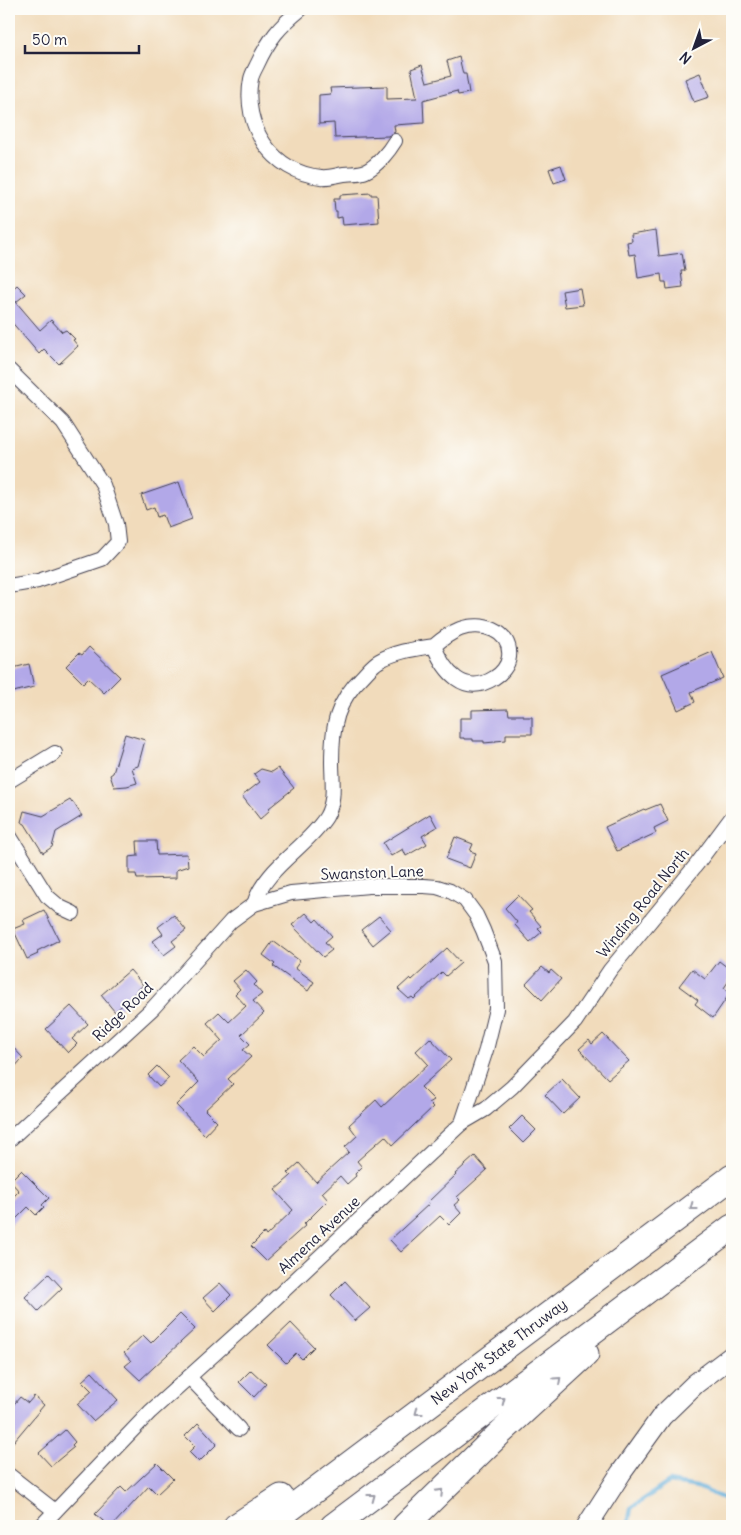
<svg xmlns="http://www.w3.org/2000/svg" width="741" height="1535" font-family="Delius,sans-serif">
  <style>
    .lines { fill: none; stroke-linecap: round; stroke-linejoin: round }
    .stream { stroke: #5fabd8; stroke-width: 4.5 }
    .building { fill: #b2a8e8 }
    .minor-casing { stroke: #413e4e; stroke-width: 16 }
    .secondary-casing { stroke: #413e4e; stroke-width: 22 }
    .motorway-casing { stroke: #413e4e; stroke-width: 27 }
    .minor { stroke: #fff; stroke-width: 14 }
    .secondary { stroke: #fff; stroke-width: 20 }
    .motorway { stroke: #fff; stroke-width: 25 }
    .oneway { stroke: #9c9ca7 }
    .labels { text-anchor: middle; stroke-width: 4; stroke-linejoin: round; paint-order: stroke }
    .street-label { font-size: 15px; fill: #22223b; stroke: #fdfcf7 }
  </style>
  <rect width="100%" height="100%" fill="#fdfcf7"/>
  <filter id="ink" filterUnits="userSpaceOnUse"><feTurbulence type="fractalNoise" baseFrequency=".02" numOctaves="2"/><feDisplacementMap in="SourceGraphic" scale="10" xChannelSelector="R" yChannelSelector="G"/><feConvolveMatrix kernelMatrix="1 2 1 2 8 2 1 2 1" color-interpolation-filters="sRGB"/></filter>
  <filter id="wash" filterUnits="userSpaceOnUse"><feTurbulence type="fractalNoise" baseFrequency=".0096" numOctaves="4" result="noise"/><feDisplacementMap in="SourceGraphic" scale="20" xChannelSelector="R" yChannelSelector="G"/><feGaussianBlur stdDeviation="1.12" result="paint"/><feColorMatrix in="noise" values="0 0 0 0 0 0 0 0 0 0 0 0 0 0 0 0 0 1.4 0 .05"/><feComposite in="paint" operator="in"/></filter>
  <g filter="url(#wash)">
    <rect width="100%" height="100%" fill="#f1dbbb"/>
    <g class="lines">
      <polyline class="stream" points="628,1526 631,1508 669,1482 697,1487 732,1502"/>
    </g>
    <g id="blocks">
      <g class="building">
        <polygon points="459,57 463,74 466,74 469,93 458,95 457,91 423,100 424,123 394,125 395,132 388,136 335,138 334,123 319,124 319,95 331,94 330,88 387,86 387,99 417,98 411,69 422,65 427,82 451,76 447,61"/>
        <polygon points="700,73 709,97 694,102 685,79"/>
        <polygon points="561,165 566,179 554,183 549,169"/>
        <polygon points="371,193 371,195 377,195 379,222 343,225 342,217 337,218 337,211 335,211 334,199 340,199 340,195"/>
        <polygon points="656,230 659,256 682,253 685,271 681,271 683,287 667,289 666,282 662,282 661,274 638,278 635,254 629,255 627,242 632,241 631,234"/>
        <polygon points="17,285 26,294 16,302 40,330 51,320 62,332 66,330 75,339 73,340 78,346 59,364 44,349 39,354 9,319 9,292"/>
        <polygon points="580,288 583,305 565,307 562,291"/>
        <polygon points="179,482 192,519 168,528 163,515 157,517 154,507 146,510 141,495"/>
        <polygon points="89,647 120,677 104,693 88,678 83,683 66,666 79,653 82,655"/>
        <polygon points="712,652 723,678 691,692 695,702 678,710 662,674"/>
        <polygon points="29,664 34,687 9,693 9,669"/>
        <polygon points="508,709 509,715 524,715 524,717 532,717 532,734 506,734 506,740 495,741 495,742 484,743 484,741 473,741 473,739 464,739 464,738 460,738 460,718 472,718 472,710"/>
        <polygon points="125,734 145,740 138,766 132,768 137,783 127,786 114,787 110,775 113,773"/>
        <polygon points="278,768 294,788 269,808 270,810 260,819 242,796 260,782 254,774 261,769 272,772"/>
        <polygon points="70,800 72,803 73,802 82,816 56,832 52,847 43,853 25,824 21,822 24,811 43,816"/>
        <polygon points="660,804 668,821 654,828 656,833 617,851 605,827 644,809 645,810"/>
        <polygon points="430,814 437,827 422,836 427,844 406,856 403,849 391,856 383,843"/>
        <polygon points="455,837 473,844 470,851 476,853 470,868 446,859"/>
        <polygon points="137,841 156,841 157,855 187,854 188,866 176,870 176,878 137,879 136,874 129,874 129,857 138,856"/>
        <polygon points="518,895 532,910 529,912 541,926 538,928 542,932 530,942 515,925 517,922 505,908"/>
        <polygon points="44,910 59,940 37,951 38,954 27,959 13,929 25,924 23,920"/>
        <polygon points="306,913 314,922 317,919 332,936 325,942 332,950 323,957 292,925"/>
        <polygon points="174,915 186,930 172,941 176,946 164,955 153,941 163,934 158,927"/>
        <polygon points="379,916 391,930 373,945 361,930"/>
        <polygon points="273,941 300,961 295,968 314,982 308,991 273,966 275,964 263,955"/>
        <polygon points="447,948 461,963 446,976 442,972 414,999 412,997 409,999 398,989 410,978 412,980"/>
        <polygon points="719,961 732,971 732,976 724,988 730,993 713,1018 695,1004 698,1000 679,986 692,969 705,979"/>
        <polygon points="542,967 549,973 551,970 561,979 542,1000 526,984"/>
        <polygon points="130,970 143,985 115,1012 101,995"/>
        <polygon points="246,970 257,982 254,985 262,994 253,1001 264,1013 241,1035 250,1044 243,1050 251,1057 228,1079 233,1084 205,1110 217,1122 205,1135 176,1105 199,1082 178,1060 193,1046 204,1057 222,1040 207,1023 219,1012 229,1022 246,1006 235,994 240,989 233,981"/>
        <polygon points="71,1006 88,1024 72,1039 77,1044 68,1053 46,1029"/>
        <polygon points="603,1034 629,1061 608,1079 579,1049 589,1040 592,1044"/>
        <polygon points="430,1038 451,1060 421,1087 434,1100 429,1103 433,1107 393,1145 385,1136 357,1161 362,1167 355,1174 356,1176 347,1184 340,1176 322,1193 328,1200 304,1224 306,1225 266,1261 251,1246 264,1233 266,1236 293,1210 275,1190 291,1176 288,1173 299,1163 316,1182 349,1152 345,1147 357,1136 349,1125 376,1100 382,1107 428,1064 416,1051"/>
        <polygon points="9,1043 23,1058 9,1073"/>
        <polygon points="157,1066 169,1078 159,1087 148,1075"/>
        <polygon points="562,1079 580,1098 563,1114 545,1095"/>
        <polygon points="522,1116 536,1130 523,1143 509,1129"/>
        <polygon points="475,1156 487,1170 457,1197 460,1200 454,1205 461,1213 449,1225 440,1216 401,1252 390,1240 429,1204 428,1202 456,1175 455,1174"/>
        <polygon points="21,1170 49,1198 42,1205 44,1207 36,1215 28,1207 9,1226 9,1201 19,1191 10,1181"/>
        <polygon points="49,1274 62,1288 38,1311 25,1297"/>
        <polygon points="345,1281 370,1308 355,1321 331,1295"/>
        <polygon points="220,1283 231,1295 215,1311 203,1298"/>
        <polygon points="180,1314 195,1329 140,1380 125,1366 131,1361 124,1353 143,1335 151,1343"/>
        <polygon points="291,1323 314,1347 302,1359 296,1353 286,1363 268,1345"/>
        <polygon points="251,1370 266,1384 254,1397 239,1382"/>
        <polygon points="92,1372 118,1400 93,1421 77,1404 92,1391 82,1381"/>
        <polygon points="34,1396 44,1405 9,1447 9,1410 20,1397 28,1403"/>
        <polygon points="198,1423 217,1444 199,1462 189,1452 195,1446 185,1436"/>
        <polygon points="65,1430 75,1442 72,1445 74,1447 51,1466 39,1453"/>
        <polygon points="157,1463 173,1479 157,1494 149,1486 112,1526 109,1526 95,1514 121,1487 126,1492"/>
      </g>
    </g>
  </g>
  <g filter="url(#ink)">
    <use href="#blocks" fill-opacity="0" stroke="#413e4e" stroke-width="1"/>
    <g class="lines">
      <g class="minor-casing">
        <g id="minor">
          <path d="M301 9C279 27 269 39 257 65 255 69 252 74 251 79 242 126 272 172 321 177 328 178 337 175 344 174 351 173 360 174 366 171 377 166 389 151 395 141"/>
          <polyline points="9,370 63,423 103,485 116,524 118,542 102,559 38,581 9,586"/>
          <polyline points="9,781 55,753"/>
          <polyline points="9,835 47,896 60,907 73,913"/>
          <path d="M254 904C265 868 306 848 326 817 336 800 332 781 332 762 332 726 336 702 363 676 368 671 373 664 379 661 396 651 415 649 434 646 444 671 464 697 494 678 501 674 508 666 509 657 512 630 481 621 460 629 450 633 442 639 434 646"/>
          <polyline points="9,1140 153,1008 231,921 254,904 291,893 369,886 424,886 437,887 450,891 465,900 476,915 483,930 495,961 496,1009 486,1050 462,1123"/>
          <polyline points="189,1377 239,1429"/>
          <polyline points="9,1475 55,1511"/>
          <polyline points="41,1526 150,1412 262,1311 462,1123 486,1109 512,1087 575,1022 610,970 697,864 732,817"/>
        </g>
      </g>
      <g class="secondary-casing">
        <polyline id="secondary" points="587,1526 621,1473 662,1416 695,1384 732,1356"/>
      </g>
      <g class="motorway-casing">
        <g id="motorway">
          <polyline points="236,1526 281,1497"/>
          <polyline points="267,1526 732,1177"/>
          <polyline points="333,1526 732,1227"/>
          <polyline points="405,1526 498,1435 586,1354"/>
        </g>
      </g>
      <use href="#minor" class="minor"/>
      <use href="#secondary" class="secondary"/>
      <use href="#motorway" class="motorway"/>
    </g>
    <defs><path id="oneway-chevron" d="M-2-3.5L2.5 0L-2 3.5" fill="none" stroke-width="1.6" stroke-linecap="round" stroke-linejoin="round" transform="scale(1.25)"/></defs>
    <g class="oneway">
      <use href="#oneway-chevron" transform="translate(693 1207) rotate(143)"/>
      <use href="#oneway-chevron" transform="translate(558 1380) rotate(-42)"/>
      <use href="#oneway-chevron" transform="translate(502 1400) rotate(-37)"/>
      <use href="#oneway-chevron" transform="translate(418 1412) rotate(143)"/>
      <use href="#oneway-chevron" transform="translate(440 1492) rotate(-45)"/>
      <use href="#oneway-chevron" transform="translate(372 1497) rotate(-37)"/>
    </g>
  </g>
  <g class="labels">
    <g class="street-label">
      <text transform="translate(372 873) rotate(-2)" y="5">Swanston Lane</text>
      <text transform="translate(643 903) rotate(-51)" y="5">Winding Road North</text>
      <text transform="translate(123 1012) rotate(-44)" y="5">Ridge Road</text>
      <text transform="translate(319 1235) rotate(-43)" y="5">Almena Avenue</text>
      <text transform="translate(499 1352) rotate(-37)" y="5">New York State Thruway</text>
    </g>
  </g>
  <rect width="741" height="1535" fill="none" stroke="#fdfcf7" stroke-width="30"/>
  <g transform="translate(694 48) rotate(221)" stroke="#fdfcf7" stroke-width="4" paint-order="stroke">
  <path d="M0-4L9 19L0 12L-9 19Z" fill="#22223b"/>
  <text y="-8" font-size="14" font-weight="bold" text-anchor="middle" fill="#22223b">N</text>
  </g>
  <path d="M25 45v8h114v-8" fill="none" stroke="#22223b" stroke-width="2.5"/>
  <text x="32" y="45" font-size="15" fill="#22223b" stroke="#fdfcf7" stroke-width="4" paint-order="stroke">50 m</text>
</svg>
